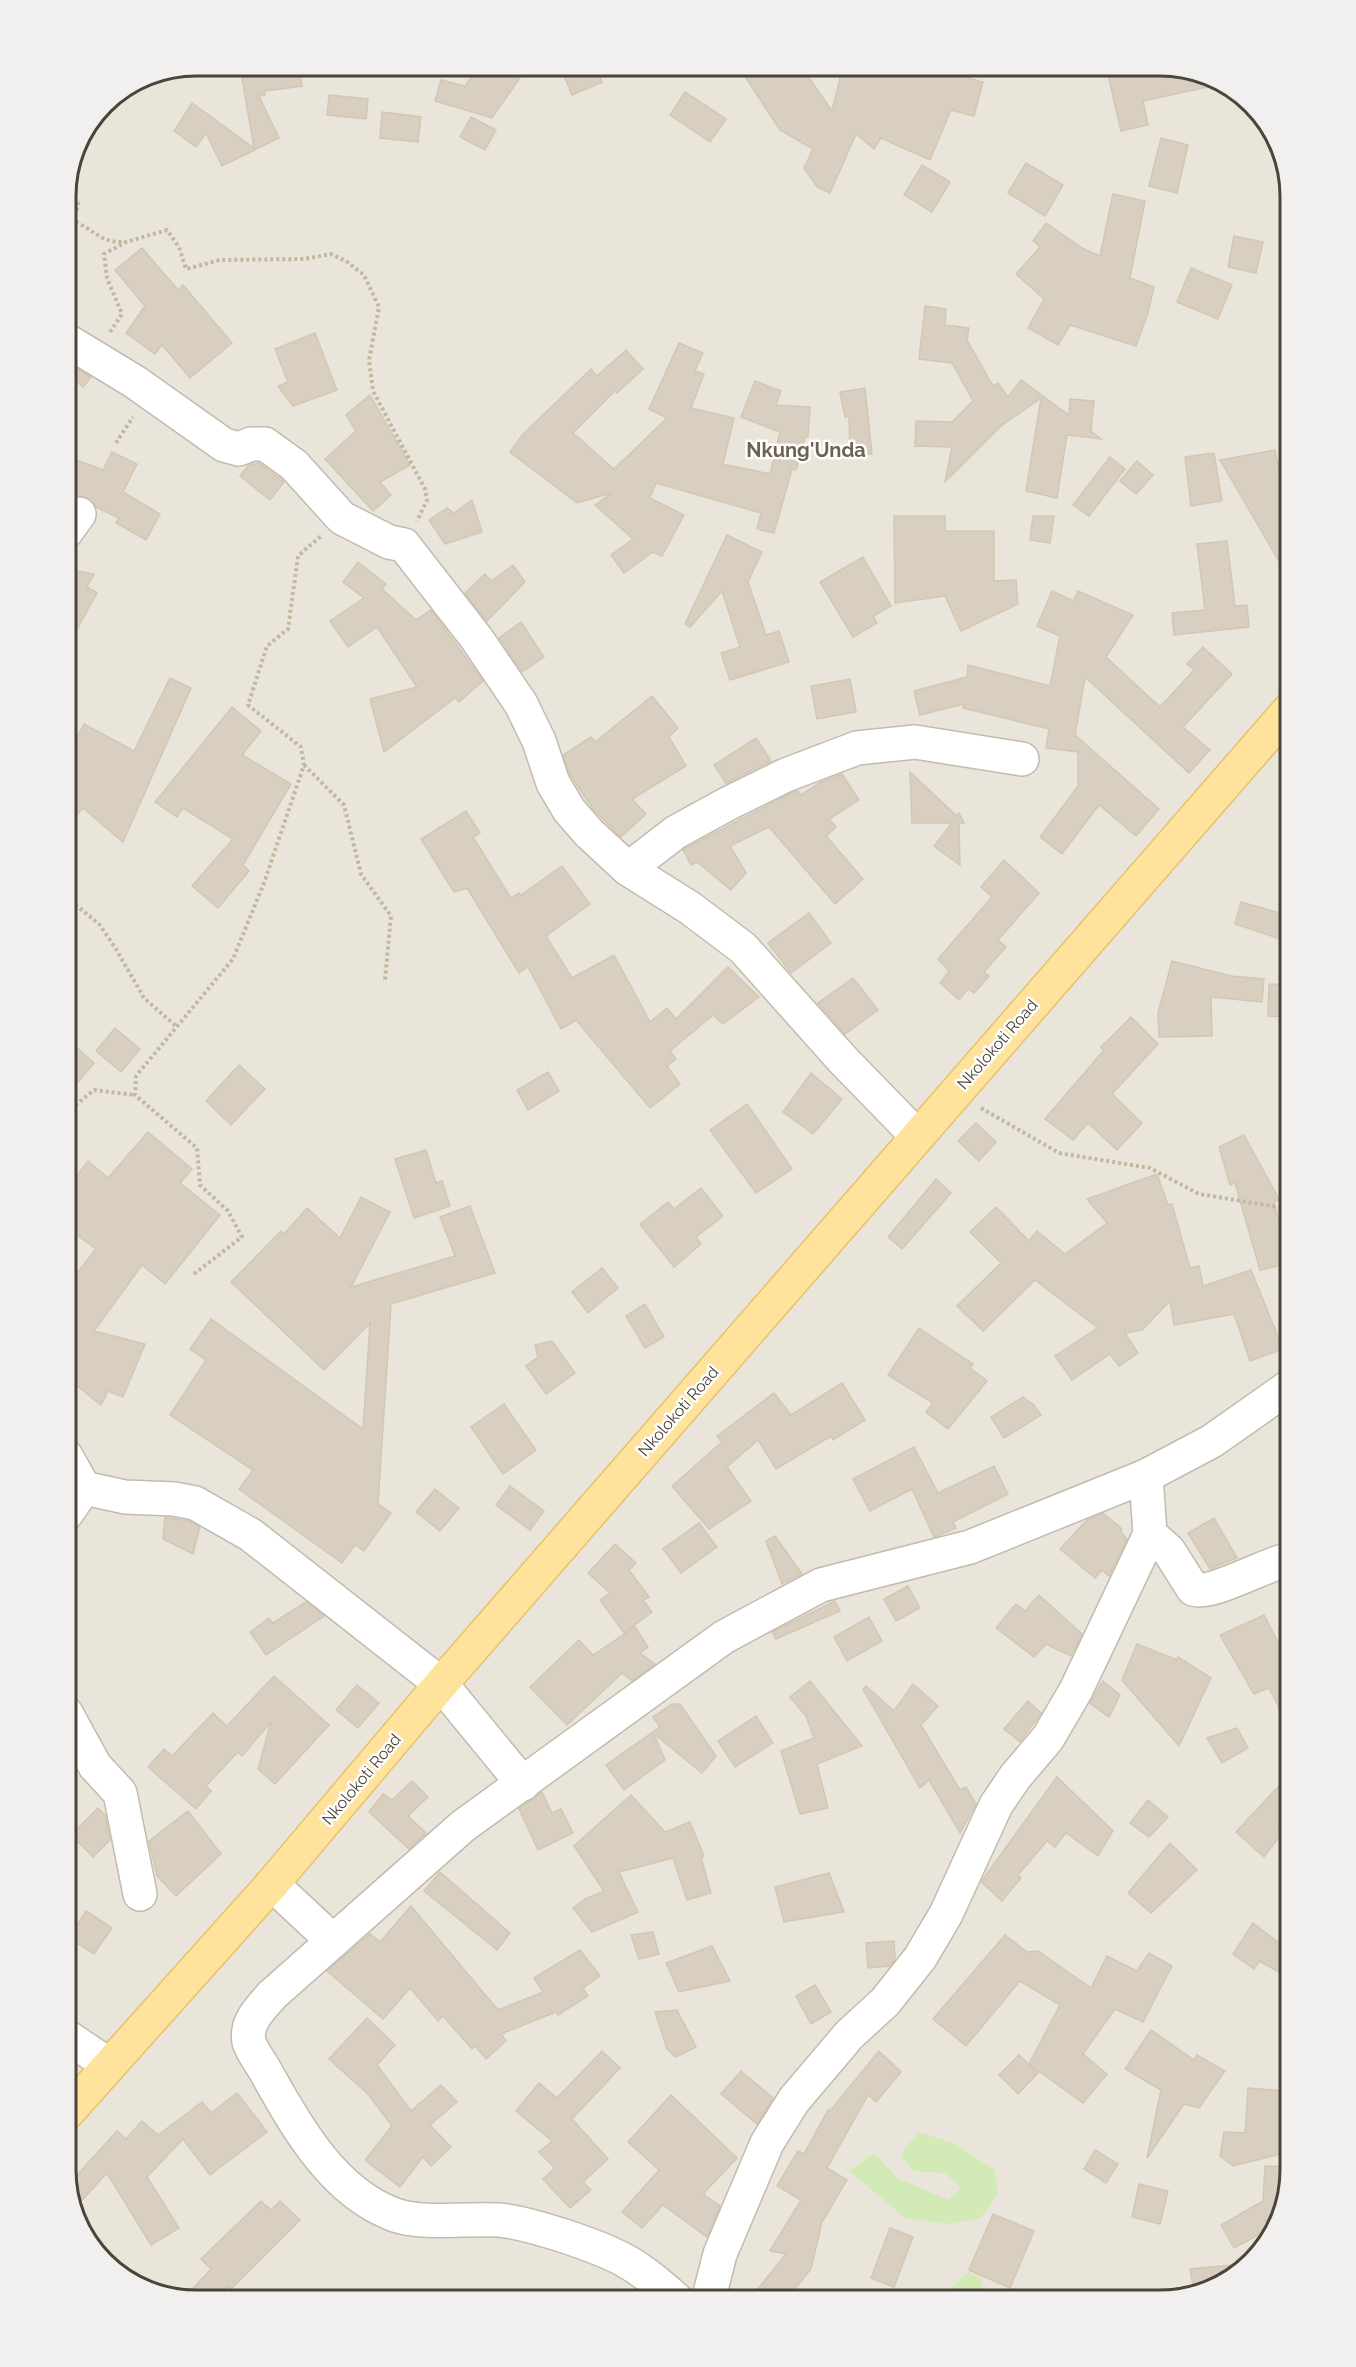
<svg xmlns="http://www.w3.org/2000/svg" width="1356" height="2367" font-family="Raleway,sans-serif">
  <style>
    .residential { fill: #eae5da }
    .green { fill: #d2eab5 }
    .building { fill: #d8cfc1; stroke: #d3c7b4; stroke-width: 1.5 }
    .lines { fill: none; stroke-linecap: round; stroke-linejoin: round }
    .minor-casing { stroke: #c2bbae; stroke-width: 36 }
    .major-casing { stroke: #e6c16a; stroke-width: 36 }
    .path { stroke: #c4b79f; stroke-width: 4; stroke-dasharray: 3 3; stroke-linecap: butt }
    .minor { stroke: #fff; stroke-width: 33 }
    .major { stroke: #ffe39c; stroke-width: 33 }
    .labels { text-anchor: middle; stroke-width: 5; stroke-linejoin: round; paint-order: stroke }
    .street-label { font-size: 16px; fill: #4b4439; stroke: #fff }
    .quarter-label { font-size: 20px; font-weight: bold; fill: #6e6250; stroke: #fff }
    .rim { fill: none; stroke: #4b4439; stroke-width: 3 }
  </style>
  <rect width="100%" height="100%" fill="#f6f3ec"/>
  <polygon class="residential" points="197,66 1168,66 1232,88 1277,139 1290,197 1290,2171 1268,2243 1217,2288 1159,2301 189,2301 124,2279 79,2228 66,2170 66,189 76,146 105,104 147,76"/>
  <g class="green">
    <polygon points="918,2132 953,2143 995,2170 998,2192 981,2218 946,2224 905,2218 849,2171 874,2153 897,2178 948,2200 961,2187 944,2173 913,2171 901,2155"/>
    <polygon points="968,2272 982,2279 981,2301 933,2301 943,2296"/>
  </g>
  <g class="building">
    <polygon points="240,66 299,66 302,86 265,91 265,95 259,96 279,138 222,166 206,133 196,147 174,131 192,103 254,148"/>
    <polygon points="479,66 509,66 522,75 492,118 435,101 441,80 465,86"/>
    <polygon points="573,66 595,66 602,82 572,95 562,71"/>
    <polygon points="738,66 801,66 832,111 843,66 925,66 983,82 974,116 951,110 930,160 881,138 874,149 856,134 830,193 817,187 804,168 813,149 780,130"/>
    <polygon points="1106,66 1168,66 1221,84 1143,101 1148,125 1121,131"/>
    <polygon points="685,92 726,119 710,142 670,115"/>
    <polygon points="329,95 368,99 366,119 327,115"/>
    <polygon points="382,112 421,117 418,142 380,138"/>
    <polygon points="471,117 496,130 485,150 460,137"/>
    <polygon points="1161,138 1188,145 1177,193 1149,186"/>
    <polygon points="1026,163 1063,185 1045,216 1008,193"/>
    <polygon points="922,165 950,182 932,212 904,195"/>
    <polygon points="1113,194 1145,201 1130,278 1154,287 1148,313 1136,346 1070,325 1058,345 1028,328 1044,299 1016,274 1040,247 1033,241 1046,223 1082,248 1100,256"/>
    <polygon points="1234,236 1263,242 1256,273 1228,267"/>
    <polygon points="142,248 178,290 183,285 232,343 190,378 162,345 155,354 126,333 145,306 115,270"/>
    <polygon points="1191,268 1232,285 1218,319 1177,302"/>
    <polygon points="925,306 946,309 945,325 969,328 967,340 993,386 998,383 1008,397 1021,380 1069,415 1070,399 1094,401 1091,431 1101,439 1067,435 1057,498 1026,491 1041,398 1001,426 945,482 952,447 915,446 916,421 952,422 973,401 952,363 919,359"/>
    <polygon points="315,333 337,390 293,406 278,386 288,382 275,349"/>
    <polygon points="679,343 703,353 695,371 704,374 691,408 734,418 723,464 770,474 780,432 741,417 755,381 781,391 776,405 810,407 808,437 805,437 796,470 792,469 774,533 757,529 761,513 656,483 650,498 684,515 662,556 653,552 624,573 611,555 633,539 595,505 611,493 577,503 510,452 523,434 591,369 597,376 626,350 643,369 617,393 615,391 573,433 614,469 667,418 649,409"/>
    <polygon points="66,362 91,377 83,387 66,373"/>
    <polygon points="865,388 872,454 850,455 849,416 845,417 840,392"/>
    <polygon points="370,395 410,465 380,482 391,495 373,511 325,459 356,431 346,415"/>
    <polygon points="1275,450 1285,503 1290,500 1290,580 1220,460"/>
    <polygon points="112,452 137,464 123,492 160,514 146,540 116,523 119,518 96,507 89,499 66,492 66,456 103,470"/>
    <polygon points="1214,453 1222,501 1191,506 1185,457"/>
    <polygon points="1110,457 1125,469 1089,516 1073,505"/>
    <polygon points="1137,461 1153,475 1136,494 1120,481"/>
    <polygon points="259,463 284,482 270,500 240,476 249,465"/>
    <polygon points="472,500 482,532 445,544 429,520 447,508 454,513"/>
    <polygon points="894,516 945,516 945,531 994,531 994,581 1016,580 1018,604 961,631 945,596 895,603"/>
    <polygon points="1033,516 1054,516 1050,543 1030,540"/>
    <polygon points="727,535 762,552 748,582 766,635 779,631 789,662 730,680 721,653 740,647 722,591 690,627 685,624"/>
    <polygon points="1227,541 1235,606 1247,605 1249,627 1174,635 1172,613 1205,610 1197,544"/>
    <polygon points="863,557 891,606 873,616 877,623 853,637 820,582"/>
    <polygon points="358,562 386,584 382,589 416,620 431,610 483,681 459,702 455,698 384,752 370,699 417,687 377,627 348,647 330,621 364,598 343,582"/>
    <polygon points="513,565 525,582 487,621 465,593 485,574 491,581"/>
    <polygon points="66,569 94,574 87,587 97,593 66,649"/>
    <polygon points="1052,591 1074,601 1078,591 1133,615 1106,657 1160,707 1194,670 1187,664 1203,647 1232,674 1183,727 1210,750 1189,773 1085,677 1075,735 1159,809 1136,836 1099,805 1062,854 1040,837 1078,786 1078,752 1046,748 1049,729 963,708 964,704 920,715 914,691 967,677 968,665 1050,686 1060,636 1037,626"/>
    <polygon points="521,622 544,657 522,672 499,638"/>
    <polygon points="170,678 191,688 123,842 83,808 66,827 66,757 84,724 134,751"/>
    <polygon points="850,679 856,712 817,719 811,686"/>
    <polygon points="652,696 678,728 669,737 686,766 632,799 646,814 621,837 593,809 570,775 563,755 591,737 595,742"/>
    <polygon points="232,707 261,731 242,755 291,784 243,865 249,871 218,908 192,886 233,839 183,808 177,817 155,802"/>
    <polygon points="756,738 771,761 726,783 714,765"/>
    <polygon points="910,772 957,816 959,813 964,823 959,823 960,865 934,846 952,823 912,823"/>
    <polygon points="842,774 859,800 829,819 836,827 826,836 863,879 835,904 769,827 730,846 746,873 731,890 697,862 691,865 683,850 686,848 793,792 798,791 801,795 821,782"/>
    <polygon points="466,811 480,833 473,837 511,898 519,893 521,895 562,866 590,904 546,936 572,978 614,955 650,1022 667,1008 676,1019 728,967 759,997 723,1024 713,1015 670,1051 676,1059 667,1066 680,1084 650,1108 576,1020 561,1029 528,967 519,973 467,888 454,892 421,839"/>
    <polygon points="1004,860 1039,893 998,940 1006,947 984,972 989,976 974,993 968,989 959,1000 940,983 949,971 938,959 992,897 981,887"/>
    <polygon points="1241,902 1290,916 1286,941 1235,924"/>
    <polygon points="809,913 831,943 791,973 768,943"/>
    <polygon points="1172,961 1231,976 1264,979 1262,1002 1211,997 1212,1036 1159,1037 1158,1013"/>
    <polygon points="853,978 878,1010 845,1034 818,1003"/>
    <polygon points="1269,984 1290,985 1290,1017 1268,1016"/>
    <polygon points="1131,1017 1158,1044 1112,1094 1142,1123 1117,1150 1088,1123 1073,1140 1045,1119 1104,1050 1101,1047"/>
    <polygon points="115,1028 140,1049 121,1072 96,1051"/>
    <polygon points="76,1047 94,1063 66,1096 66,1058"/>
    <polygon points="239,1065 265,1089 231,1125 206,1101"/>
    <polygon points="548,1072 559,1091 528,1110 517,1090"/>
    <polygon points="811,1073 842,1099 813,1134 783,1112"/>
    <polygon points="747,1104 792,1169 756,1193 710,1130"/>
    <polygon points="976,1123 996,1142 979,1161 958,1141"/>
    <polygon points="148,1132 192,1169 180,1183 220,1215 165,1284 142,1265 94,1331 145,1344 123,1397 108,1391 101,1405 66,1377 66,1287 96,1249 66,1227 66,1190 88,1161 108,1178"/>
    <polygon points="1244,1135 1280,1201 1274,1201 1288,1264 1260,1270 1235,1183 1230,1185 1219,1147"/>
    <polygon points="426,1150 436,1183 442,1181 450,1206 414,1218 395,1159"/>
    <polygon points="1157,1174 1168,1205 1172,1204 1190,1268 1199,1266 1203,1286 1251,1270 1283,1349 1250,1361 1234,1314 1174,1325 1170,1301 1142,1330 1125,1333 1138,1353 1119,1366 1110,1354 1072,1380 1055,1356 1098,1328 1035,1280 983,1331 957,1306 1001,1263 970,1232 996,1207 1029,1241 1037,1231 1065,1254 1107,1223 1087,1199"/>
    <polygon points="936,1179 951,1193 902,1249 888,1237"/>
    <polygon points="701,1188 723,1216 696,1237 701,1244 674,1267 640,1224 668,1202 674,1209"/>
    <polygon points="361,1197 390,1212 351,1287 455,1256 440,1217 470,1206 495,1273 391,1304 378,1504 391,1513 364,1551 355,1545 342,1563 239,1489 253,1470 170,1415 206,1360 190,1349 211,1319 363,1429 370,1323 324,1370 231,1282 281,1231 284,1234 307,1208 340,1238"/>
    <polygon points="602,1268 618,1288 588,1313 572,1292"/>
    <polygon points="645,1304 664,1337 645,1348 626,1316"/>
    <polygon points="919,1328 973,1364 970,1368 987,1381 948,1429 926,1412 933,1403 888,1375"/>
    <polygon points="552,1341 575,1373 546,1394 526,1366 538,1357 535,1345"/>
    <polygon points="842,1383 865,1420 833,1440 831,1436 776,1469 758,1440 727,1467 751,1501 709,1529 672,1486 722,1442 717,1436 774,1393 791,1415"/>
    <polygon points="1023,1397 1034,1405 1041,1415 1004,1438 991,1417"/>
    <polygon points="504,1404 536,1450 503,1474 471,1427"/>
    <polygon points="914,1447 938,1493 994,1466 1008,1494 953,1522 956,1528 934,1537 912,1489 870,1511 853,1479"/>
    <polygon points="510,1486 544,1511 530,1530 496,1505"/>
    <polygon points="435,1489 459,1508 440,1531 416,1512"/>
    <polygon points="1103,1513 1122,1529 1120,1531 1127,1539 1109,1576 1102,1570 1095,1578 1060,1549 1087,1520"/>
    <polygon points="165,1517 188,1521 200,1527 193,1554 163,1539"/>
    <polygon points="1214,1518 1237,1558 1210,1569 1188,1533"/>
    <polygon points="699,1523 717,1547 681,1573 663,1549"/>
    <polygon points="775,1536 802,1574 782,1584 766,1541"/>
    <polygon points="615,1544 636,1563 629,1570 649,1597 643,1600 652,1612 624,1633 600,1600 610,1593 588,1573"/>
    <polygon points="908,1586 920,1608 896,1621 884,1599"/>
    <polygon points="1039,1595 1082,1634 1071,1656 1046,1644 1034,1657 996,1628 1016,1604 1025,1611"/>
    <polygon points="835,1601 840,1611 776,1639 772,1632"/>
    <polygon points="306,1602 324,1616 266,1655 250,1632 269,1618 273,1623"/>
    <polygon points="1264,1615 1278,1642 1285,1640 1290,1649 1290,1729 1269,1688 1254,1694 1220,1635"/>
    <polygon points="869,1617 882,1641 847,1661 834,1637"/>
    <polygon points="635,1627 648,1647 640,1653 655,1664 632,1681 622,1673 567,1725 530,1687 579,1640 593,1655"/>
    <polygon points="1137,1644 1177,1660 1178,1657 1211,1678 1179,1746 1122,1680"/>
    <polygon points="274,1676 329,1725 275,1784 258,1769 271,1722 242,1756 238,1752 206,1786 211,1791 196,1809 148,1767 164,1749 172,1756 213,1713 227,1726"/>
    <polygon points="810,1681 862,1746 817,1764 828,1808 800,1814 781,1751 814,1738 806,1716 790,1697"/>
    <polygon points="1103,1681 1120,1695 1109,1717 1090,1703"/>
    <polygon points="913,1684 938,1706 921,1725 960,1790 966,1787 976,1804 960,1833 929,1780 920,1788 863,1689 866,1686 894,1711"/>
    <polygon points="357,1685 379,1703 358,1728 336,1710"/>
    <polygon points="1028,1701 1041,1713 1020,1742 1004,1729"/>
    <polygon points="672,1704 680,1704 716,1756 702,1773 654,1734 665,1760 624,1790 606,1765 660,1727 653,1717"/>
    <polygon points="756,1716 773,1743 735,1767 718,1741"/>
    <polygon points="1237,1728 1248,1748 1222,1763 1207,1738"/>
    <polygon points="1290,1774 1290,1813 1278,1826 1283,1832 1264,1857 1236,1832"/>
    <polygon points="1057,1777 1113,1831 1098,1856 1066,1833 1055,1847 1047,1841 1018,1875 1021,1878 1002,1901 981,1882"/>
    <polygon points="412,1781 428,1797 408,1816 426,1833 409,1849 369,1812 383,1794 392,1800"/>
    <polygon points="542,1792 552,1813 561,1809 573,1833 538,1850 519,1809"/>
    <polygon points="631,1795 665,1832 690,1822 704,1856 701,1857 711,1893 687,1900 673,1858 619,1872 638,1912 592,1932 573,1908 585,1899 604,1891 574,1846"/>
    <polygon points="1148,1800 1168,1817 1149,1837 1130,1823"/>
    <polygon points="98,1808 105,1815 110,1840 93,1857 71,1835"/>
    <polygon points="188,1811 221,1854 176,1896 157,1876 149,1841"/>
    <polygon points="1170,1843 1197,1870 1151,1913 1128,1893"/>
    <polygon points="440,1872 510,1933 497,1950 424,1891"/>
    <polygon points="829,1873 844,1912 784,1922 775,1887"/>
    <polygon points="411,1906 498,2010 543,1992 534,1978 580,1950 600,1976 583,1988 588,1996 558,2015 556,2012 501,2034 506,2041 486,2059 475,2046 472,2049 443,2016 438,2021 410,1988 383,2019 327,1971 370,1934 380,1942"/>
    <polygon points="86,1911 112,1928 94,1954 69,1938"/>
    <polygon points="1253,1923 1290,1951 1290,1978 1259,1961 1254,1969 1233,1954"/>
    <polygon points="653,1932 659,1954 639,1959 631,1935"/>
    <polygon points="1005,1935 1027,1952 1038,1951 1091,1988 1107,1956 1137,1971 1149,1953 1172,1966 1143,2022 1115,2009 1083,2054 1107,2074 1083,2103 1029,2064 1060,2005 1020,1981 966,2046 933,2019"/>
    <polygon points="894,1941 895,1959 890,1966 868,1968 866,1943"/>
    <polygon points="712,1946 730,1981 679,1992 666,1963"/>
    <polygon points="815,1985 831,2012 811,2024 796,1996"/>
    <polygon points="677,2010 696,2047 676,2057 667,2049 655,2012"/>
    <polygon points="367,2018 395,2045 377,2065 411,2111 441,2085 457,2102 430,2125 451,2147 431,2166 423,2157 400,2187 365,2160 392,2126 368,2094 329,2059"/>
    <polygon points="1151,2030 1194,2060 1197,2055 1225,2071 1199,2108 1184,2104 1147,2158 1161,2090 1125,2069"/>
    <polygon points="602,2051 620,2068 572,2119 608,2159 583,2182 591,2190 570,2208 543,2179 555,2168 539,2152 552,2141 516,2111 539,2083 557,2098"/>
    <polygon points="879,2051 901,2072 876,2102 868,2095 827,2168 847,2180 822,2222 811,2269 785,2301 748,2301 786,2254 770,2251 801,2200 777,2186 798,2151 804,2154 828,2110 830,2111"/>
    <polygon points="1019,2055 1038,2073 1018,2094 999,2075"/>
    <polygon points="741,2071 773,2098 757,2124 721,2094"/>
    <polygon points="1248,2088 1286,2091 1281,2154 1233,2166 1220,2156 1224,2132 1245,2133"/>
    <polygon points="237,2093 267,2132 210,2175 183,2139 147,2177 179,2228 151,2245 107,2173 75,2208 69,2184 117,2131 126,2139 142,2121 158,2135 202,2102 211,2113"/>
    <polygon points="671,2095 737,2158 703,2194 720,2206 707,2237 663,2205 642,2228 622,2212 659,2170 628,2142"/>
    <polygon points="1095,2150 1118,2164 1106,2183 1084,2169"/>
    <polygon points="1265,2166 1290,2167 1269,2240 1261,2239 1262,2233 1234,2248 1221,2225 1263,2201"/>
    <polygon points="1139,2184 1168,2191 1160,2224 1132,2217"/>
    <polygon points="261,2201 271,2210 280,2201 300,2220 231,2289 228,2286 213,2301 183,2299 211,2269 201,2259"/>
    <polygon points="993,2214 1034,2231 1010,2288 969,2270"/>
    <polygon points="890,2228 913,2237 894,2287 871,2278"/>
    <polygon points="1244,2264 1217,2288 1194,2291 1190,2269"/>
  </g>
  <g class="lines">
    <g class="minor-casing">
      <g id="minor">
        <polyline points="66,340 135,382 224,445 239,449 251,444 265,444 294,465 342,518 389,542 404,545 477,639 521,704 539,741 553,783 569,810 589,833 628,869 690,908 743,948 843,1060 917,1136"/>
        <polyline points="66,532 79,514"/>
        <polyline points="628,869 676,832 729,803 786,775 857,748 915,742 1022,759"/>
        <polyline points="66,1456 84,1488 125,1497 174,1499 195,1503 251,1535 441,1684 523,1784"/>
        <polyline points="66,1514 84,1488"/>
        <path d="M1150 1534 1169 1551 1193 1589C1211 1596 1266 1564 1290 1559"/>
        <polyline points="66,1713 95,1766 120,1793 140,1894"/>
        <polyline points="272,1884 333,1941"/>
        <polyline points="66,2036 109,2065"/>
        <path d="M678 2301C661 2286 644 2271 624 2260 596 2245 530 2223 499 2220 469 2218 422 2225 395 2215 334 2193 297 2128 267 2074 262 2064 252 2052 249 2042 245 2022 261 2008 272 1995L463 1826 724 1637 821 1585 970 1547 1146 1476 1212 1441 1290 1386"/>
        <polyline points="708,2301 720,2254 767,2143 794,2100 849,2035 885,2002 920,1958 946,1914 996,1805 1015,1777 1048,1738 1076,1690 1150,1534 1146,1476"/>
      </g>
    </g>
    <g class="major-casing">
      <polyline id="major" points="66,2114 272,1884 441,1684 1290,709"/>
    </g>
    <g class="path">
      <path d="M70 220C95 228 97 243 125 242"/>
      <polyline points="66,225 79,206 68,180"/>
      <polyline points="110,332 122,314 107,278 104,254 126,242 167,230 179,247 186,269 220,260 304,259 331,254 346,261 364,275 379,307 369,360 373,391 425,489 427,500 417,521"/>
      <polyline points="116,443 133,417"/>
      <polyline points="304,765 344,805 361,874 391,916 385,980"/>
      <polyline points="66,897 99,924 116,949 144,998 177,1027"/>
      <polyline points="981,1108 1059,1153 1150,1168 1199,1194 1290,1209"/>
      <polyline points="66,1113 94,1090 135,1095"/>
      <polyline points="194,1274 242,1237 228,1211 200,1185 197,1148 135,1095 136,1076 233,959 264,883 304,765 301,747 248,705 267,646 288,629 298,556 321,536"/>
    </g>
    <use href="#minor" class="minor"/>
    <use href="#major" class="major"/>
  </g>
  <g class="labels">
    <g class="street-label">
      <text transform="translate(997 1044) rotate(-49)" y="6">Nkolokoti Road</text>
      <text transform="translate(678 1411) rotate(-49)" y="6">Nkolokoti Road</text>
      <text transform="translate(361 1779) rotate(-50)" y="6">Nkolokoti Road</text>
    </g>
    <g class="quarter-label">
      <text x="806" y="457">Nkung'Unda</text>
    </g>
  </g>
  <path d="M0 0H1356V2367H0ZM196 76H1160A120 120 0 0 1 1280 196V2170A120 120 0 0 1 1160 2290H196A120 120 0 0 1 76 2170V196A120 120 0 0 1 196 76Z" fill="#f1f0ef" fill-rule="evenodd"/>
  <path class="rim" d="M196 76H1160A120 120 0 0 1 1280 196V2170A120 120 0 0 1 1160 2290H196A120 120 0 0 1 76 2170V196A120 120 0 0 1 196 76Z"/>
</svg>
